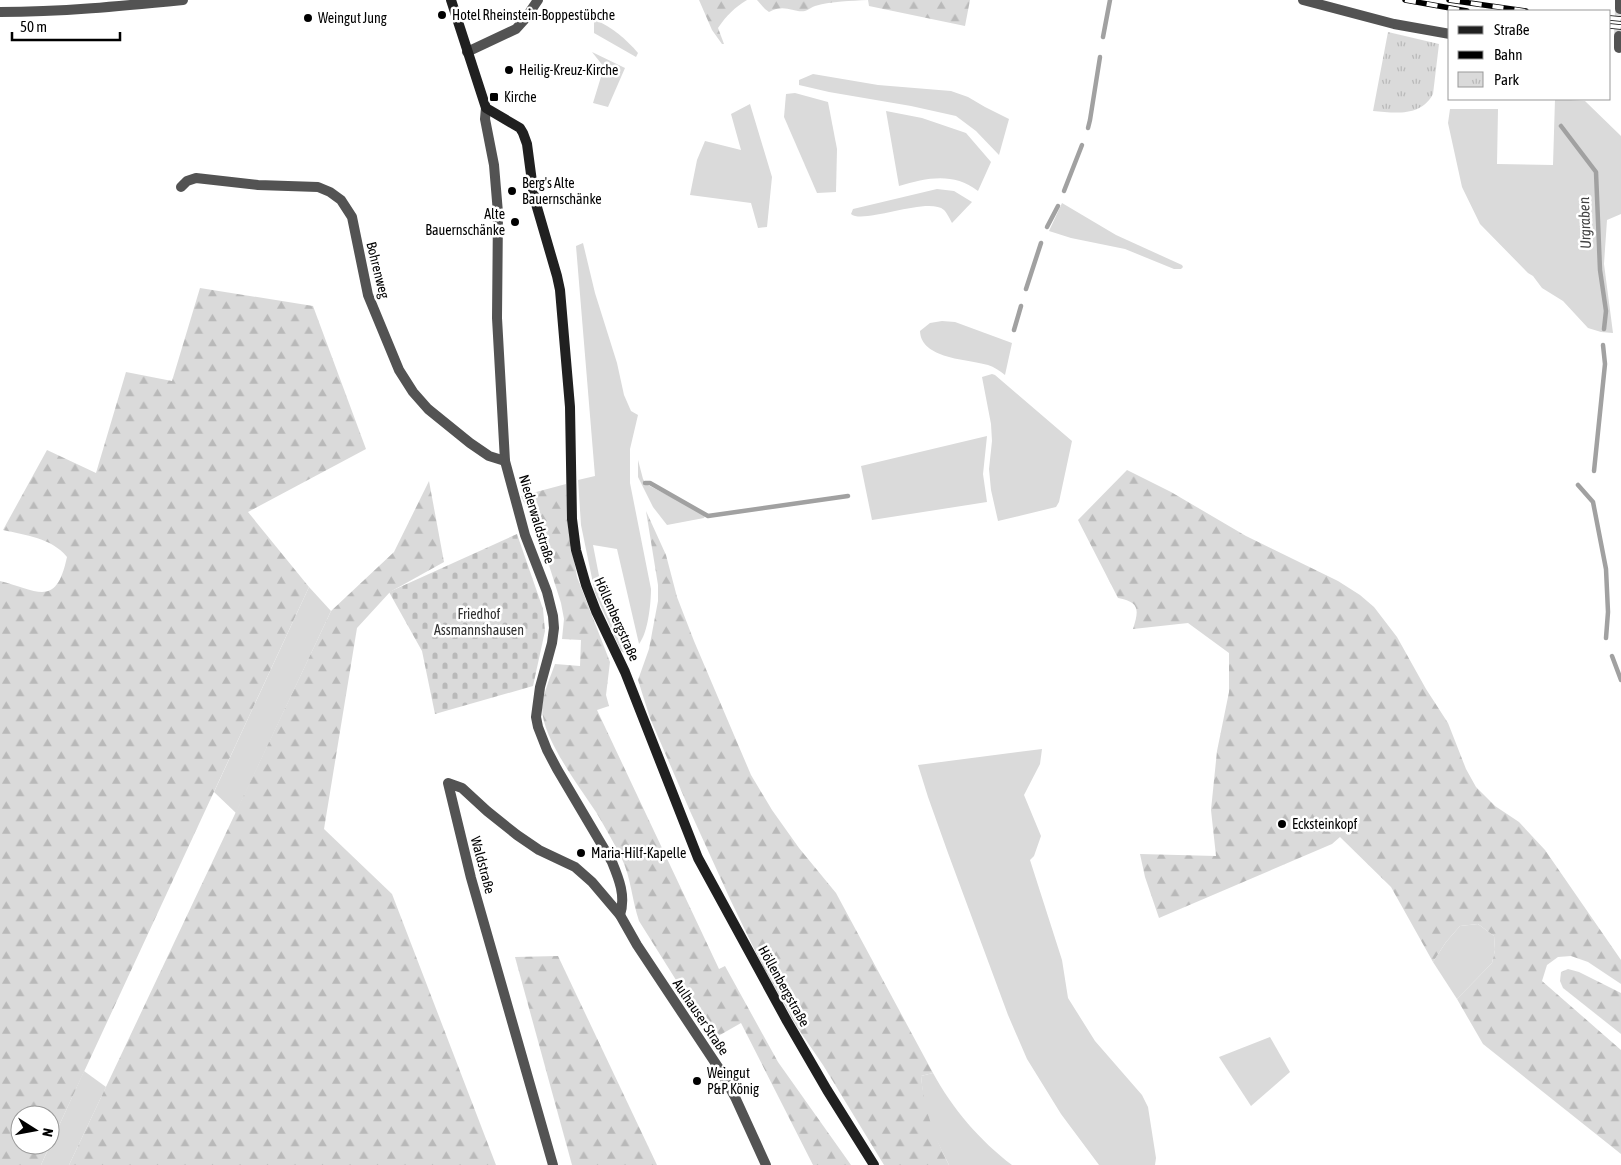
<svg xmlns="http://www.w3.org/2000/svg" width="1621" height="1165" font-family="'Asap Condensed',sans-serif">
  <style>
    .grass { fill: #dadada }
    .forest { fill: url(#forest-firs) }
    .cemetery { fill: url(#cemetery-stones) }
    .park { fill: url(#park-tufts) }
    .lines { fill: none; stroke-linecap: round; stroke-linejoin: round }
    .stream { stroke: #a1a1a1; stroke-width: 4.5 }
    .minor-tunnel { stroke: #d9d9d9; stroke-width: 10; stroke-dasharray: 10 5; stroke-linecap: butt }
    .minor { stroke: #535353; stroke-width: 10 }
    .secondary { stroke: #202020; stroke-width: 10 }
    .rail-casing { stroke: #000; stroke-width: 5.5 }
    .rail { stroke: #fff; stroke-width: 4; stroke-dasharray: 11; stroke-linecap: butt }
    .poi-dot { fill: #000; stroke: #fff; stroke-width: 2 }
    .labels { text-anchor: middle; stroke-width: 5; stroke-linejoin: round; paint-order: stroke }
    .poi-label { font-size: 14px; fill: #000; stroke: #fff; text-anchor: start }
    .street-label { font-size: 14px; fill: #000; stroke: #fff }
    .park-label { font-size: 14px; fill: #313131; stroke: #fff }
    .water-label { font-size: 15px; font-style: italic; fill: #424242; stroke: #fff }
  </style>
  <defs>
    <pattern id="forest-firs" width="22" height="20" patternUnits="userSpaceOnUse" patternTransform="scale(1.25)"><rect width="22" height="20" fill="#dadada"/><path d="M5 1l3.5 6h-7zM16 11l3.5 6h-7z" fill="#b9b9b9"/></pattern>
    <pattern id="cemetery-stones" width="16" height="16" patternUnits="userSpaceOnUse" patternTransform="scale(1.25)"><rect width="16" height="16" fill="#dadada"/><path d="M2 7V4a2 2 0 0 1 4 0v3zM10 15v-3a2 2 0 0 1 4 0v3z" fill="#b9b9b9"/></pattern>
    <pattern id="park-tufts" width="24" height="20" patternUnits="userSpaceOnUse" patternTransform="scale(1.25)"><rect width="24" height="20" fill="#dadada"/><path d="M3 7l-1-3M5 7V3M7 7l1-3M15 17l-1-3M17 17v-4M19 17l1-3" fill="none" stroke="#b9b9b9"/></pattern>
  </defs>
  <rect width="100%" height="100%" fill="#fff"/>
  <g class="grass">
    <path d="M594 19C613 28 625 38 638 53L636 57 594 33Z"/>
    <polygon points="592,52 625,68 608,107 593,103 604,67"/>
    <polygon points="813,74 878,85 951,91 968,97 985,107 1009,119 999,155 976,131 956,116 911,106 829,92 799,85 799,80"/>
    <polygon points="795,93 828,102 837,149 836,192 817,193 784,117 786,94"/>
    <polygon points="1555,99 1585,101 1621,136 1621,214 1607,220 1604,264 1613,333 1601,332 1588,328 1563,301 1542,288 1533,276 1528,273 1480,224 1462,187 1448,123 1450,109 1498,109 1497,164 1553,165"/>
    <polygon points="750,104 772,177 767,227 758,228 751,203 690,195 697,160 705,141 741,150 731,114"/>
    <path d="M886 111 922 118 966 133 991 162 978 191C953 172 927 178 899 186Z"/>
    <path d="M937 189 954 191 972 202 952 223C950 219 947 213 944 210 928 196 863 225 851 214L853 209Z"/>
    <polygon points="1062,203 1116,235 1182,265 1183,267 1181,269 1174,269 1125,249 1071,238 1049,231"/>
    <path d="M583 243 595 293 617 363 624 395 631 411 638 415 630 449V483L651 589C651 604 648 633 639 644L617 549 593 545 602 591 628 651 626 654 621 651 595 593 581 525 578 480 595 476 576 246Z"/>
    <path d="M942 321 955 322 1012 343 1005 375C1000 371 994 367 988 365 967 359 921 359 920 331L930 323Z"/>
    <polygon points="992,374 995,375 1072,441 1059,502 1056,507 998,521 991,490 989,469 992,441 991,424 982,377"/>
    <polygon points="987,436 983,474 987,502 872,520 861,466"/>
    <polygon points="638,460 643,479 646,484 700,512 705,516 704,518 667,525 653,507 638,477"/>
    <polygon points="309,587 331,611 236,813 214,792"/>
    <polygon points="1042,749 1040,764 1024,795 1041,836 1034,856 1030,860 1062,960 1068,998 1095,1041 1142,1095 1148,1107 1156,1158 1155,1165 1099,1165 1061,1114 1027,1059 1008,1015 948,853 928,797 918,765"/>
    <polygon points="1478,924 1494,936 1495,950 1492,963 1457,999 1433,962 1446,942 1460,926"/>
    <polygon points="1270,1037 1290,1072 1251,1106 1219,1057"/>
    <polygon points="84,1071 106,1087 69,1165 41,1165"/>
    <path d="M933 1073C952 1108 980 1141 1012 1165H949L932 1131 924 1104 921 1076Z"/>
  </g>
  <g class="forest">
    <path d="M699 0H747C735 7 726 16 718 28L724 44H722L712 30Z"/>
    <path d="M757 0H970L965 26 869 6 868 0C850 1 833 1 815 6 812 7 808 10 805 11 793 13 785 3 769 12L765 9Z"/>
    <path d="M200 288 313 306 366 449 248 512 309 587 50 1145V1115H20V1145H50L41 1165H0V581C39 591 56 608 67 557 52 538 25 535 3 530L47 450 96 473 126 372 172 381Z"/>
    <path d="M1127 470 1171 492 1246 536 1338 581 1360 595 1374 607 1397 637 1426 689 1448 723 1466 769 1476 787 1495 806 1519 822 1545 850 1621 960V984L1588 962 1571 956 1558 957 1547 965 1542 981 1621 1050V1154L1483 1044 1457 999 1492 963 1495 950 1494 936 1478 924 1460 926 1446 942 1433 962 1391 887 1340 837 1332 844 1159 918 1145 877 1140 854 1216 856 1211 810 1217 751 1229 692V653L1188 623 1133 629C1139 610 1140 602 1118 598L1078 520Z"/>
    <polygon points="429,481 444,562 390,592 357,628 324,829 392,894 496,1165 69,1165 331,611 394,552"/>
    <path d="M566 484 568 526 577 577 610 662 606 695 609 706 597 710 719 969 725 966 778 1062 851 1165H813L741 1023 713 1039 639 921C632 900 631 878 622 859 614 843 605 827 596 812 579 786 542 738 542 708 543 693 550 678 555 664L580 666 581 640 562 639 564 619 561 603 540 537 521 496Z"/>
    <path d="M646 511 666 555 677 597 694 641 751 775 772 810 799 848 836 893 933 1073 921 1076C925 1113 933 1132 949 1165H884L823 1065 797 1027 760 961 730 899 690 811 650 718 638 680 649 649 658 601V585Z"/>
    <polygon points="558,956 657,1165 572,1165 515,957"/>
    <polygon points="1568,969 1579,972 1621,993 1621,1034 1563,988 1560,981 1561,972"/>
  </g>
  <polygon class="cemetery" points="517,534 543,609 545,631 533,686 435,714 422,651 389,592"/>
  <path class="park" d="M1388 32 1439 44 1433 94C1421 117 1395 113 1373 111Z"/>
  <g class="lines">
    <g class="stream">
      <polyline points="1103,37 1110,0"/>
      <polyline points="1561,126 1596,172 1600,270 1606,311 1604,329"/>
      <polyline points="1088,128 1090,120 1100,57"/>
      <polyline points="1064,191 1082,145"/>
      <polyline points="1047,227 1058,206"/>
      <polyline points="1026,289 1041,243"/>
      <polyline points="1014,330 1021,306"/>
      <polyline points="1594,471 1605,364 1603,345"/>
      <polyline points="645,483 650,483 708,516 848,496"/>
      <polyline points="1578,485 1593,502 1606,569 1608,612 1606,638"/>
      <polyline points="1612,656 1621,680"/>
    </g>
    <polyline class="minor-tunnel" points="1619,36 1620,9"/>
    <g class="minor">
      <polyline points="1303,0 1394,24 1450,34"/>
      <polyline points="1620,9 1620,0"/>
      <path d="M0 12C61 12 122 6 183 0"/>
      <polyline points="1619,48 1619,36"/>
      <polyline points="467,52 516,29 525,19 538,0"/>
      <path d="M486 108 485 119 494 165 498 213 497 318 505 461 525 535 547 592 553 616 554 628 552 643 540 687 536 717 538 727 547 750 557 769 612 862C619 879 626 896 620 915"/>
      <polyline points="181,187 187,181 196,178 258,185 318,187 330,192 341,200 352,217 368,295 399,370 413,392 428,409 470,443 489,456 505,461"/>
      <polyline points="553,1165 471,878 448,783 462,788 487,811 517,835 539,850 575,867 592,882 620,915 637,945 720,1070 735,1097 766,1165"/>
    </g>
    <polyline class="secondary" points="451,0 486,108 520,128 523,133 527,144 534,197 557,276 560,290 570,407 572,519 576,550 586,585 596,611 625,672 698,858 787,1021 827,1090 874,1165"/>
    <g class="rail-casing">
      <g id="rail">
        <polyline points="1405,0 1467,11"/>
        <polyline points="1449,0 1526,11"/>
        <polyline points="1610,18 1621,19"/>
        <polyline points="1610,26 1621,27"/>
      </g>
    </g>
    <use href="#rail" class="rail"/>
  </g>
  <g class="poi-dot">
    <circle cx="442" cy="15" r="5"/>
    <circle cx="308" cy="18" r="5"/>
    <circle cx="509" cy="70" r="5"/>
    <rect x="489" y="92" width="10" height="10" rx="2.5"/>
    <circle cx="512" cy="191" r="5"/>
    <circle cx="515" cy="222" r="5"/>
    <circle cx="1282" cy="824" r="5"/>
    <circle cx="581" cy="853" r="5"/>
    <circle cx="697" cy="1081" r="5"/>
  </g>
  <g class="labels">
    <g class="poi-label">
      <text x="452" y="20">Hotel Rheinstein-Boppestübche</text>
      <text x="318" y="23">Weingut Jung</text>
      <text x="519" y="75">Heilig-Kreuz-Kirche</text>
      <text x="504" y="102">Kirche</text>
      <text x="522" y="188">Berg's Alte<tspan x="522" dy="16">Bauernschänke</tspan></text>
      <text x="505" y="219" text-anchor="end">Alte<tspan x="505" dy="16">Bauernschänke</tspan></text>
      <text x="1292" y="829">Ecksteinkopf</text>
      <text x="591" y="858">Maria-Hilf-Kapelle</text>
      <text x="707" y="1078">Weingut<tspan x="707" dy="16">P&amp;P König</tspan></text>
    </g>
    <g class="street-label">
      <text transform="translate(378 270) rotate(76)" y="5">Bohrenweg</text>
      <text transform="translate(537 519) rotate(73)" y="5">Niederwaldstraße</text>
      <text transform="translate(617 619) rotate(66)" y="5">Höllenbergstraße</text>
      <text transform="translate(483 865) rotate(75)" y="5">Waldstraße</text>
      <text transform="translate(784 986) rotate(61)" y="5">Höllenbergstraße</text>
      <text transform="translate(701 1017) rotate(56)" y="5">Aulhauser Straße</text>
    </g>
    <g class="park-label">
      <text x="479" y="619">Friedhof<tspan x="479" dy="16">Assmannshausen</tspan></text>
    </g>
    <g class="water-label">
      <text transform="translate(1585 223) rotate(-92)" y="5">Urgraben</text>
    </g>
  </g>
  <rect x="1448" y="10" width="162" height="90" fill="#ffffff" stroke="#999999"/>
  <rect x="1458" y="26" width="25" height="8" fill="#202020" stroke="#999999"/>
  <text x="1494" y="35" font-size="15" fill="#000000">Straße</text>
  <rect x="1458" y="51" width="25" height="8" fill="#000000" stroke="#999999"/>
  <text x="1494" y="60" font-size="15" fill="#000000">Bahn</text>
  <rect x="1458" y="72" width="25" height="15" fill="url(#park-tufts)" stroke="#999999"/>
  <text x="1494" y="85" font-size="15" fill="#000000">Park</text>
  <g transform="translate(35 1130) rotate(101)"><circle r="24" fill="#ffffff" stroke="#999999"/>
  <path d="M0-4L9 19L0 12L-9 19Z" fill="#000000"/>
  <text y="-8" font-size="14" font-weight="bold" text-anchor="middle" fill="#000000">N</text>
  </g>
  <path d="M12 32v8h108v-8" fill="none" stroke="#000000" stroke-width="2.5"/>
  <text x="20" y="32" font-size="15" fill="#000000" stroke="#ffffff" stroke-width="4" paint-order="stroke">50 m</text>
</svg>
